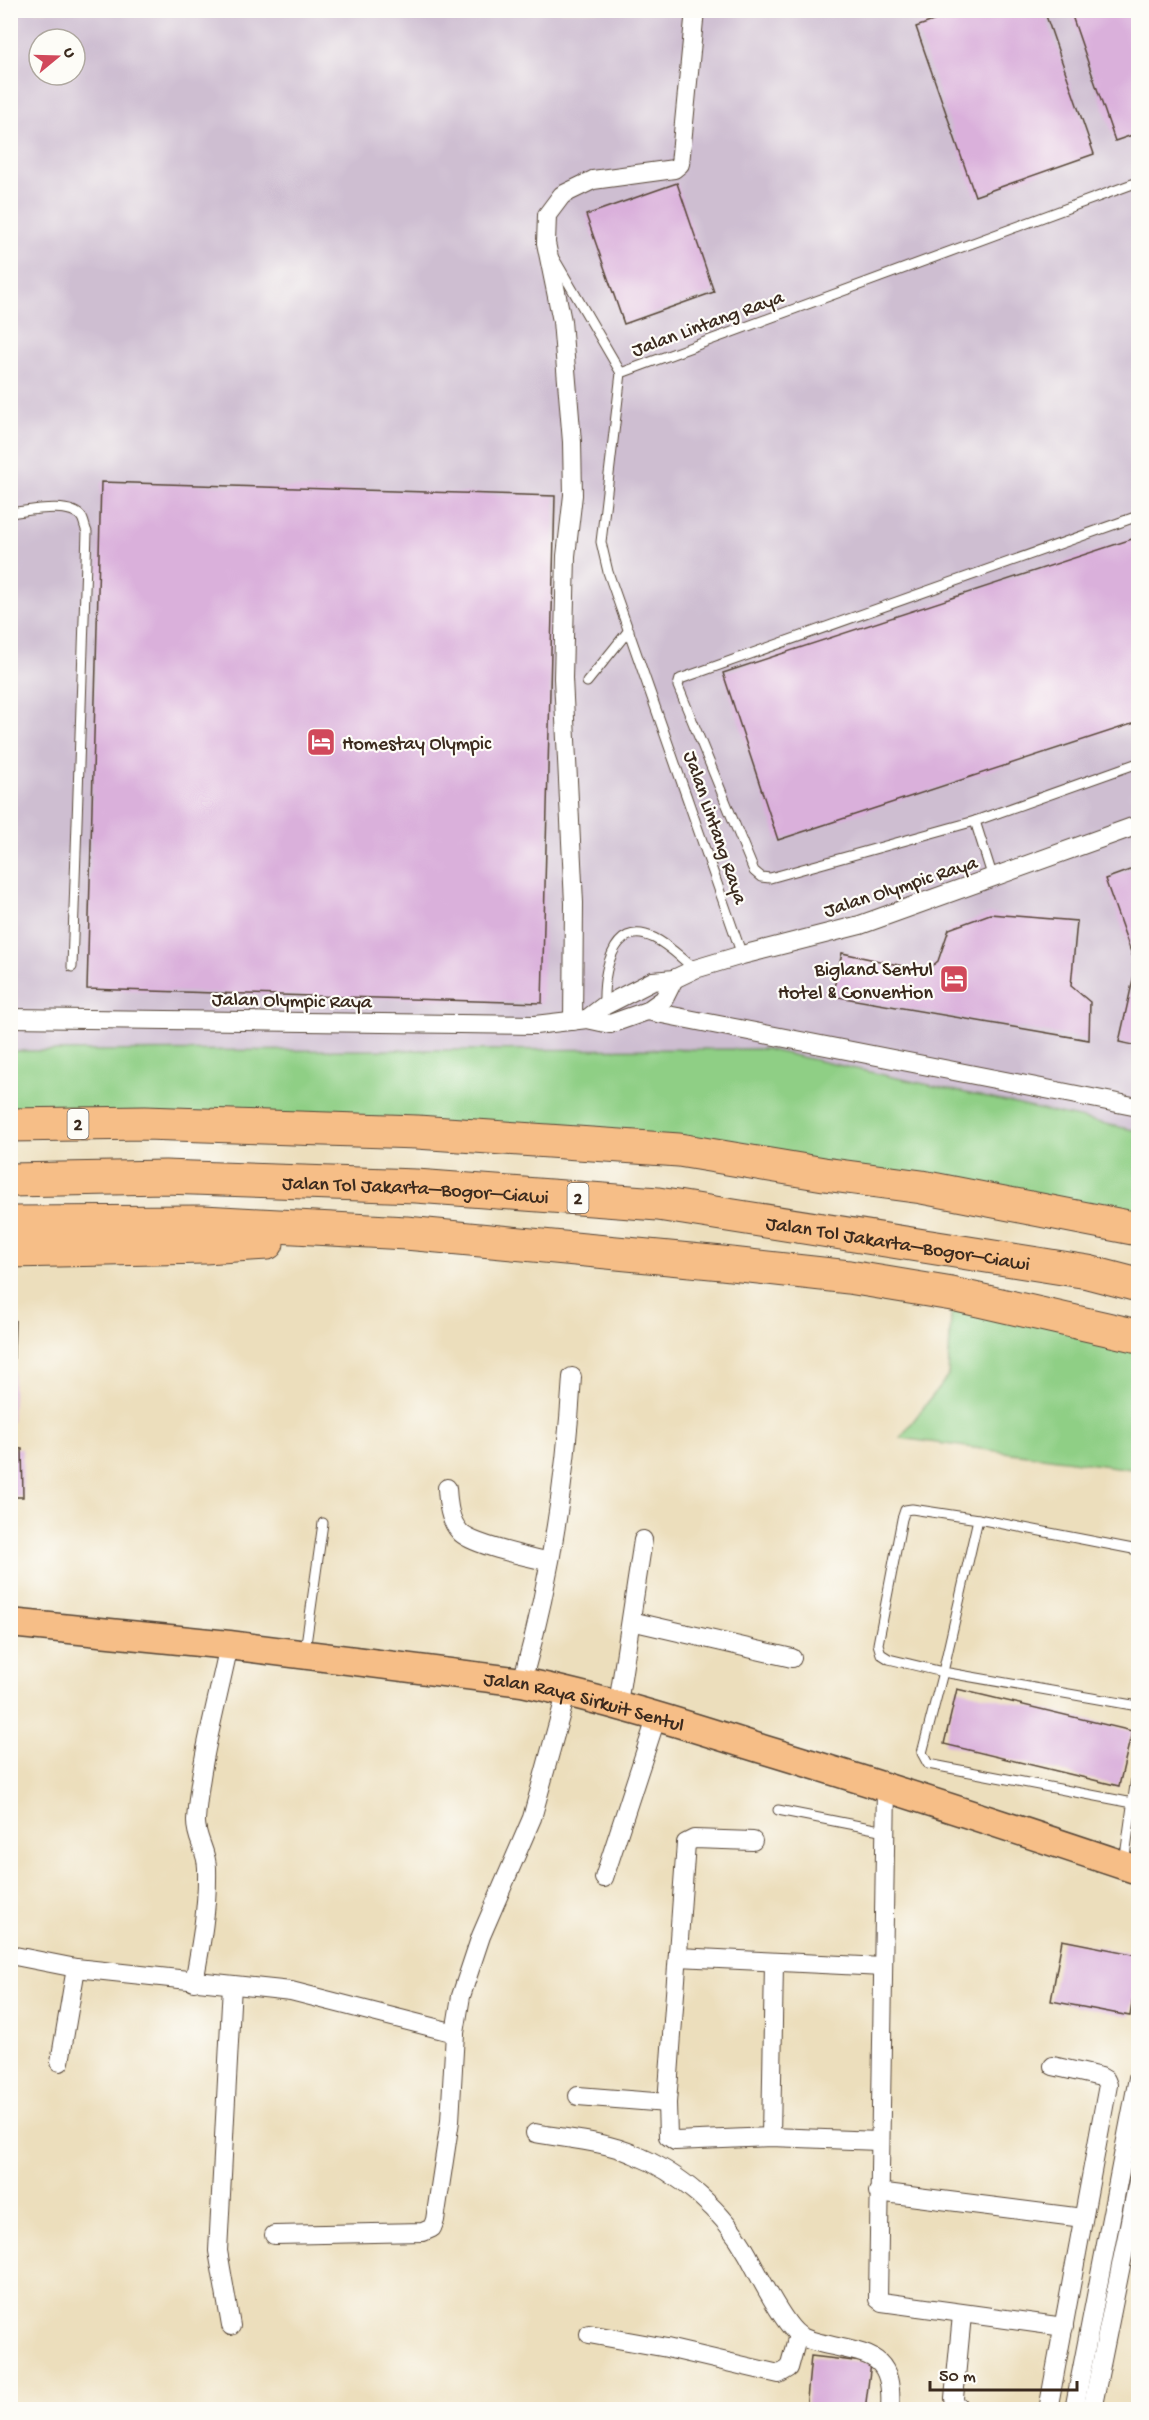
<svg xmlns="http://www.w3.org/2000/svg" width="1149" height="2420" font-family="'Gochi Hand',sans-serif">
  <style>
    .industrial { fill: #cebed1; fill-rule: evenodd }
    .green { fill: #8fcf85; stroke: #657c52; stroke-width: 1.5 }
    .building { fill: #dab0db }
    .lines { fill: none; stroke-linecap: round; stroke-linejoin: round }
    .lane-casing { stroke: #564536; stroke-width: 11 }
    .street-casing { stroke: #564536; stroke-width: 20 }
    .primary-casing { stroke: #564536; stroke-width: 31 }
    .highway-casing { stroke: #564536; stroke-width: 35 }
    .lane { stroke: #fff; stroke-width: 9 }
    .street { stroke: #fff; stroke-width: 18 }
    .primary { stroke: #f6be87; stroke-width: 28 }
    .highway { stroke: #f6be87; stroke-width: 33 }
    .labels { text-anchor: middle; stroke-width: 4.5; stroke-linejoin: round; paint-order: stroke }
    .shield { fill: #fdfcf7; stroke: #75695f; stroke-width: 1.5 }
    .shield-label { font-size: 18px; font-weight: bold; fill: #3b2a1e }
    .street-label { font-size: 20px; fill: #3b2a1e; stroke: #fdfcf7 }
    .poi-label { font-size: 20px; fill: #3b2a1e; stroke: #fdfcf7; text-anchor: start }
  </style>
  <rect width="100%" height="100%" fill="#fdfcf7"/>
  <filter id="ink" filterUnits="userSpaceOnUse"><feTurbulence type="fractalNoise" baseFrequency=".0167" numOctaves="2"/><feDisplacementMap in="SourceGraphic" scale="12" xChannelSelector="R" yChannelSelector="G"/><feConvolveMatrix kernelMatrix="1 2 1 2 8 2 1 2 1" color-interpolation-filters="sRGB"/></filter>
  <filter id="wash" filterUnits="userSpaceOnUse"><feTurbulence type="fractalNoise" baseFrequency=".008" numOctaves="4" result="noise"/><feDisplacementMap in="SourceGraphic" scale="24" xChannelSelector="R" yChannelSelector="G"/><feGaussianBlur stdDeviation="1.35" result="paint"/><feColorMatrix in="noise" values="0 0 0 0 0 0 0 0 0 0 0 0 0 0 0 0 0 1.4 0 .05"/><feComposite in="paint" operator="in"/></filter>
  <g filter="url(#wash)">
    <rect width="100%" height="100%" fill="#ecdebc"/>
    <path class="industrial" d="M10 11H1138V1131L765 1049 11 1051ZM39 39H75V75H39Z"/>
    <g class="green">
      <polygon points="765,1049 1138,1131 1138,1229 679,1150 11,1125 10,1051"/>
      <polygon points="952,1294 1138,1336 1138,1470 900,1438 948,1376"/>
    </g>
    <g id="blocks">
      <g class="building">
        <polygon points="964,10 1044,10 1094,154 975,196 916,27"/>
        <polygon points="1070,10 1138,10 1138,133 1115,141"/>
        <polygon points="677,183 714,292 624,324 586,215"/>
        <polygon points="101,482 555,496 542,1003 87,989"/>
        <polygon points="1138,537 1138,722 778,840 723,673"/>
        <polygon points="1138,867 1138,1046 1119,1042 1136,966 1105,879"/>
        <polygon points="990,914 1077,921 1071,986 1090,1002 1089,1040 832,996 842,953 926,971 938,961 949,929"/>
        <polygon points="10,1320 15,1320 12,1422 10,1422"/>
        <polygon points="10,1448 22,1449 23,1497 10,1497"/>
        <polygon points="10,1501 13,1501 14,1538 10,1538"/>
        <polygon points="957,1689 1132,1731 1119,1786 944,1744"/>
        <polygon points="1062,1940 1138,1955 1138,1969 1130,2016 1051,2001"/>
        <polygon points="811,2356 871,2363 865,2410 806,2410"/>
      </g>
    </g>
  </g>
  <g filter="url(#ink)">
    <use href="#blocks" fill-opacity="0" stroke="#564536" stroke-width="1.5"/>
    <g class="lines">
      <g class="lane-casing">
        <g id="lane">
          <polyline points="554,258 621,373"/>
          <path d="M10 513C28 511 71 501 82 518 84 521 85 528 87 532L72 967"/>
          <polyline points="1138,516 680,679 678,686 754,871 761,877 770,878 975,821 1138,763"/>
          <polyline points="587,682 629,630"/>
          <polyline points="975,821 993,878"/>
          <polyline points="742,955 608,572 601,542 621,373 1138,182"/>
          <path d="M604 1007C603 978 610 917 654 938 669 945 682 959 695 969"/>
          <polyline points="978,1519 912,1509 905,1510 902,1519 878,1644 881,1654 889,1659 943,1672 922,1753 928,1764 1133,1803"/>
          <polyline points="1138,1550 978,1519 943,1672 1138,1706"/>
          <polyline points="305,1651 323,1523"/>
          <polyline points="778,1810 885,1831"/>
          <polyline points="1124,1863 1138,1764"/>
        </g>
      </g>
      <g class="street-casing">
        <g id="street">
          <polyline points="647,1011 1138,1107"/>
          <polyline points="10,1018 535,1025 587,1019 610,1024 647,1011 664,999 674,979"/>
          <polyline points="587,1019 604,1006 653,981 674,979 695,969 742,955 860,925 1138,825"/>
          <polyline points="573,1021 574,903 563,678 566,556 573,495 572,442 562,321 546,243 547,215 562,195 593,180 674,169 680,164 695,10"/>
          <path d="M447 1488C448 1503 449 1520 460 1532 471 1545 530 1557 549 1562"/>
          <polyline points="631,1621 792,1658"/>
          <path d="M522 1682C550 1582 566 1480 572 1377"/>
          <polyline points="618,1704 643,1540"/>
          <polyline points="886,1786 878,2299 882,2302 1064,2327"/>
          <polyline points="753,1841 694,1839 686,1843 667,2103 668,2136 675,2141 771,2137 879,2141"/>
          <polyline points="604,1878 657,1716"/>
          <polyline points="10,1955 76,1968 291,1991 455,2033"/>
          <polyline points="678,1957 883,1967"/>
          <path d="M194 1982C201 1945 208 1906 207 1868 207 1851 195 1837 196 1820 200 1761 217 1703 229 1645"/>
          <polyline points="60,2062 76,1968"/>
          <polyline points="578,2096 667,2103"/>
          <path d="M535 2133C567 2139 603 2141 633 2154 679 2172 724 2211 748 2255 757 2272 784 2325 799 2335 804 2339 813 2341 820 2343 868 2355 894 2351 890 2410"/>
          <polyline points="771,2137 774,1963"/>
          <polyline points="878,2192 1083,2218"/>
          <polyline points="274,2235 423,2232 432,2228 435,2220 450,2121 455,2033 461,1996 481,1936 532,1818 567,1691"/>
          <polyline points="962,2315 954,2398 955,2405 963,2410"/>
          <polyline points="231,2326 218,2251 232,1985"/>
          <polyline points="589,2334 667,2348 779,2374 789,2368 798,2335"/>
          <polyline points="1048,2410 1108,2085 1106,2080 1101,2077 1053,2066"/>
          <polyline points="1074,2410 1138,2078"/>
          <polyline points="1092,2410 1138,2181"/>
        </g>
      </g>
      <g class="primary-casing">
        <g id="primary">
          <path id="s1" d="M10 1623 229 1645 522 1682C604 1699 683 1724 762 1749 888 1787 1013 1828 1138 1870"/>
        </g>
      </g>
      <g class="highway-casing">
        <g id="highway">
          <polyline points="10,1125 145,1123 417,1132 679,1150 824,1174 922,1187 1138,1229"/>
          <path id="s2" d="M10 1180 165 1177 416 1186 658 1204 1088 1272 1138 1285"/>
          <polyline points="10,1223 203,1222 406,1233 722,1263 849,1277 952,1294 1138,1336"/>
          <polyline points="10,1251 205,1247 267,1243"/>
        </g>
      </g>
      <use href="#lane" class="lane"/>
      <use href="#street" class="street"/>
      <use href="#primary" class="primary"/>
      <use href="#highway" class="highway"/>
    </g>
  </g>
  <defs>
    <g id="hotel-square" transform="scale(1.5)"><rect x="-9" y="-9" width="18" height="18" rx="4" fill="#d1495b" stroke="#fdfcf7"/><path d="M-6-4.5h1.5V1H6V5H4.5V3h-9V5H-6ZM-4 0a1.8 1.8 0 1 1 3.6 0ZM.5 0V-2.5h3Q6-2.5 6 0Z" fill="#fff"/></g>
  </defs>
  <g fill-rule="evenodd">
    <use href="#hotel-square" x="321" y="742"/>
    <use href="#hotel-square" x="954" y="979"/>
  </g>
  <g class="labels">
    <g class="shield">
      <rect x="67.5" y="1109" width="21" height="30" rx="4.5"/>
      <rect x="567.5" y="1183" width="21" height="30" rx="4.5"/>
    </g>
    <g class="shield-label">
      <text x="78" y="1130">2</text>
      <text x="578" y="1204">2</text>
    </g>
    <g class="street-label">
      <text transform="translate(707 322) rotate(-20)" y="7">Jalan Lintang Raya</text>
      <text transform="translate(717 827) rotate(71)" y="7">Jalan Lintang Raya</text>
      <text transform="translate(900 885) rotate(-18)" y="7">Jalan Olympic Raya</text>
      <text transform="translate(292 999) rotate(1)" y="7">Jalan Olympic Raya</text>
      <text dy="7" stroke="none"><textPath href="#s2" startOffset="406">Jalan Tol Jakarta–Bogor–Ciawi</textPath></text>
      <text dy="7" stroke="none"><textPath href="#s2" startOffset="892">Jalan Tol Jakarta–Bogor–Ciawi</textPath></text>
      <text dy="7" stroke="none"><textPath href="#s1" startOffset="580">Jalan Raya Sirkuit Sentul</textPath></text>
    </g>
    <g class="poi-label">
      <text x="342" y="749">Homestay Olympic</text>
      <text x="933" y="975" text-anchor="end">Bigland Sentul<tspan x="933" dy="23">Hotel &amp; Convention</tspan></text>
    </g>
  </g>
  <rect width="1149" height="2420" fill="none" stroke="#fdfcf7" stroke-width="36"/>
  <g transform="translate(57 57) rotate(71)"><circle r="28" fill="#fdfcf7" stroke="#afa8a0" stroke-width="1.5"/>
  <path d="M0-4.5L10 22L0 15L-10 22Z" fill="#d1495b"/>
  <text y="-9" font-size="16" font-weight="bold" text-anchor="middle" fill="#3b2a1e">U</text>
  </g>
  <path d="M930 2381v9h147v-9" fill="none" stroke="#3b2a1e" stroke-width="3"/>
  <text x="939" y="2381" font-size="18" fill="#3b2a1e" stroke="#fdfcf7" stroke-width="4.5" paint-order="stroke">50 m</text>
</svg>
